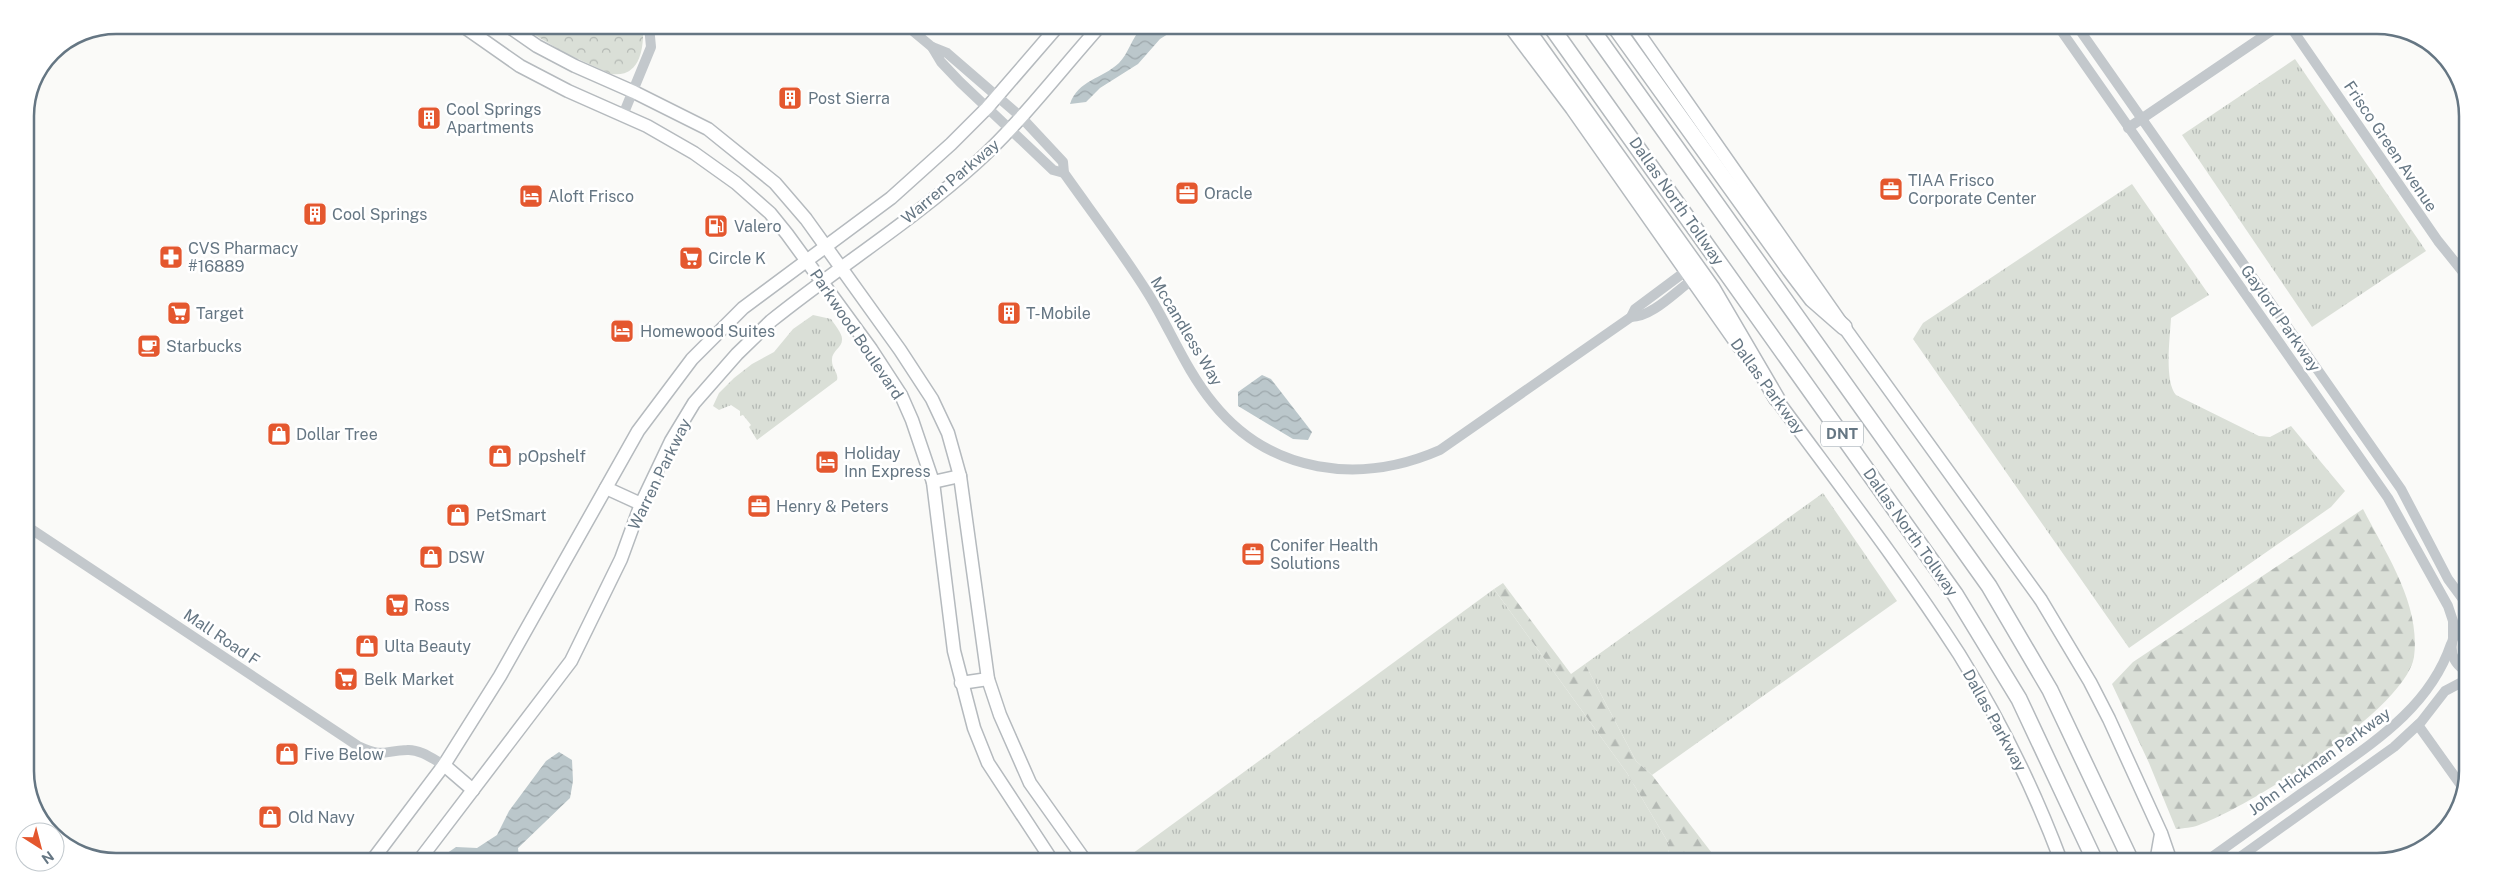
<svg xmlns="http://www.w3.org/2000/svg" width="2493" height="887" font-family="'Public Sans',sans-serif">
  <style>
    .grass { fill: url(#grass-tufts) }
    .forest { fill: url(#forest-firs) }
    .park { fill: url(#park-crowns) }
    .water { fill: url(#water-waves) }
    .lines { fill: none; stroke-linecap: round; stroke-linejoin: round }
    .major-casing { stroke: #b5babe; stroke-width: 15 }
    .highway-casing { stroke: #b4b9bd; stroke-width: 18 }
    .minor { stroke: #c3c8cc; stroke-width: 10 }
    .major { stroke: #fff; stroke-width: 12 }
    .highway { stroke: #fff; stroke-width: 15 }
    .labels { text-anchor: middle; stroke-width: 5; stroke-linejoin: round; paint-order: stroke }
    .shield { fill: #fff; stroke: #939fa8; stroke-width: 1 }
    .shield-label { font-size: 15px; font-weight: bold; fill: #657683 }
    .poi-label { font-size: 16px; fill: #657683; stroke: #fff; text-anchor: start }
    .street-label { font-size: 16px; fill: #657683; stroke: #fff }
    .rim { fill: none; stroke: #657683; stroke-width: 2.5 }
  </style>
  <defs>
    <pattern id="grass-tufts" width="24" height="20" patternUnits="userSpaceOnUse" patternTransform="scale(1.25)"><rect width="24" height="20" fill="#dadfd7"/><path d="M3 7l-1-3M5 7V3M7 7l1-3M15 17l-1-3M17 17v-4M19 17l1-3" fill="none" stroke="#b4b9b4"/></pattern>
    <pattern id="forest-firs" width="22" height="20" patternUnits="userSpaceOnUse" patternTransform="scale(1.25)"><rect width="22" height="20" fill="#dadfd7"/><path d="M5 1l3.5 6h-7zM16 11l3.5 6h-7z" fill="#b4b9b4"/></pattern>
    <pattern id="park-crowns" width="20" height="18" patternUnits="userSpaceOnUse" patternTransform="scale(1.25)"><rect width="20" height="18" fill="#dadfd7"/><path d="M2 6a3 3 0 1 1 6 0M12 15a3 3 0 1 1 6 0" fill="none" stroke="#b4b9b4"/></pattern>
    <pattern id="water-waves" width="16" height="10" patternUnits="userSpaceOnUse" patternTransform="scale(1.25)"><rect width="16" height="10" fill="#bbc7cb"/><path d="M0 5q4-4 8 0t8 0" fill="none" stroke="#9ca6aa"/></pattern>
  </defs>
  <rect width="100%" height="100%" fill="#fafaf8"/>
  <g class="grass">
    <polygon points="2295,59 2426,251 2312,327 2182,135"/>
    <path d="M2132 184 2209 295 2171 318C2170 338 2164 381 2176 395L2259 436 2270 437 2291 426 2345 491 2331 507 2129 648 1913 339 1923 323Z"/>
    <path d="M813 315 831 319C834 324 843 334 842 340 842 348 831 351 832 361 832 369 839 373 837 380L757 440 749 427 751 425 743 415 740 416V411L731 405 719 410 713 406 719 393 734 378 752 364 774 352 793 329Z"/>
    <polygon points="1823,493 1897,601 1652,775 1636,761 1585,664"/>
    <polygon points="1494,589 1627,773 1669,844 1669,850 1665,861 1125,859"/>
  </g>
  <g class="forest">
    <path d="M2363 509C2386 554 2421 604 2414 657 2406 709 2247 808 2199 825 2192 828 2184 828 2176 829L2149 763 2112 684 2133 662Z"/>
    <polygon points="1503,583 1571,674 1585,664 1636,761 1652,775 1718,861 1665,861 1669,850 1669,844 1627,773 1494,589"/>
  </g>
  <path class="park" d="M520 26H643C644 49 640 78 611 74L565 53Z"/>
  <g class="water">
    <path d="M1142 27H1179L1160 39 1138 64 1100 88 1086 102 1070 104C1078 80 1102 79 1119 63 1128 54 1132 38 1142 27Z"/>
    <polygon points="1262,375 1271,379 1312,432 1308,440 1293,439 1238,406 1238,392"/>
    <polygon points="559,752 572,760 573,781 570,798 518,848 519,858 440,858 456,847 477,848 497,835 509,811 546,761"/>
  </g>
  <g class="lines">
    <g class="major-casing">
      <g id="major">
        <polyline points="463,26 520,66 568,91 647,126 694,153 736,183 770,213 787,234 871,349 901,395 912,420 933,482 954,651 974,728 988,763 1051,859"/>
        <polyline points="508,26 537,46 575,66 634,92 708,129 775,183 806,219 900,350 932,399 948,433 960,476 988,679 1000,715 1030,783 1084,859"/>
        <polyline points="1511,28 1572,109 1739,347"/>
        <polyline points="1635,28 1844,327 2041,600 2090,682 2109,719 2161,833 2171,862"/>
        <path d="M1771 392C1834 478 1901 564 1959 654 2000 720 2034 789 2061 861"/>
        <polyline points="933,482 960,476"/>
        <polyline points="606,488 641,504"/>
        <polyline points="961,683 988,679"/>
        <polyline points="444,765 473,790"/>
        <polyline points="374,858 444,765 500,676 638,431 692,359 743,308 891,198 951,144 987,108 1057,27"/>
        <path d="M421 858 571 661 621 559 641 504 671 441 694 403 737 354 771 321C838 267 912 221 976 163 1021 122 1058 73 1099 27"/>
        <polyline points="2156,862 2161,834"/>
      </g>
    </g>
    <g class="highway-casing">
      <g id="highway">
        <polyline points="1526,28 1712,288 1777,399"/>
        <polyline points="1552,28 1955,594 2019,699 2095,861"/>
        <polyline points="1591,28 1989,586 2050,690 2131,861"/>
        <polyline points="1616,28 1790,270 1812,299 1844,327"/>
      </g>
    </g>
    <g class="minor">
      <polyline points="908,27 932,47 941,62 960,82 1053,170 1064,173"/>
      <polyline points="2060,29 2388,498 2448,606 2453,621 2453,637"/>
      <polyline points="2079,29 2401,489 2448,579 2465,602"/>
      <polyline points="2292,29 2438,241 2467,277"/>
      <path d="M932 47 947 53 1021 117 1063 162 1064 173C1093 214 1123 253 1149 295 1171 331 1186 370 1213 403 1270 474 1360 485 1440 450L1631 317 1635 309 1686 271"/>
      <polyline points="623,115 651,47 649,26"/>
      <polyline points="2128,128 2274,29"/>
      <path d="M1631 317C1652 317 1675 292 1692 280"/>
      <path d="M25 525 358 746C384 758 382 751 407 750 420 749 433 759 444 765"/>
      <path d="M2464 670C2447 658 2448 636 2464 625"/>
      <polyline points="2418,725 2463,788"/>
      <path d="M2205 862C2243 835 2280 808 2318 782 2371 744 2429 709 2451 644"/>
      <polyline points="2233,862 2394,747 2421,722 2445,691 2464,681"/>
    </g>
    <use href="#major" class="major"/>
    <use href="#highway" class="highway"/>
  </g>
  <defs>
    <g id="building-square" transform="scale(1.25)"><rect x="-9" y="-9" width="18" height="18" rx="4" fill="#e4572e" stroke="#fff"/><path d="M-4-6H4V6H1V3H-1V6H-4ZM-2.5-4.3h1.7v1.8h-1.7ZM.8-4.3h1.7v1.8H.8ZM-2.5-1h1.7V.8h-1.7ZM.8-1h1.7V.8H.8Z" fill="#fff"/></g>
    <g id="office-square" transform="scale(1.25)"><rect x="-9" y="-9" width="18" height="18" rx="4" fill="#e4572e" stroke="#fff"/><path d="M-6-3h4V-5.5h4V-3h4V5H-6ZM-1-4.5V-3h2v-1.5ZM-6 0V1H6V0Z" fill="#fff"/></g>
    <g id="hotel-square" transform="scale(1.25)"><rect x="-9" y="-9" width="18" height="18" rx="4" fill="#e4572e" stroke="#fff"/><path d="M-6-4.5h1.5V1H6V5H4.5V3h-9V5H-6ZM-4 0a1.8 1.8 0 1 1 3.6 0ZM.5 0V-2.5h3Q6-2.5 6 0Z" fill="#fff"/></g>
    <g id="fuel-square" transform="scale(1.25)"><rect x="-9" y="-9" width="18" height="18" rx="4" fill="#e4572e" stroke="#fff"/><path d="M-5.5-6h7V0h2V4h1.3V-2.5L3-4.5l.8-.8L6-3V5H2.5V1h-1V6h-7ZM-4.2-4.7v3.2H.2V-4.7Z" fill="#fff"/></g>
    <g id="pharmacy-square" transform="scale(1.25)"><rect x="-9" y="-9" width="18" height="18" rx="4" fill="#e4572e" stroke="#fff"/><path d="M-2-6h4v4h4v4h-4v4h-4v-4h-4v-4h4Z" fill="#fff"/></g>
    <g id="supermarket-square" transform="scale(1.25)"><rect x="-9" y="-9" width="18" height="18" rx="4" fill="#e4572e" stroke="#fff"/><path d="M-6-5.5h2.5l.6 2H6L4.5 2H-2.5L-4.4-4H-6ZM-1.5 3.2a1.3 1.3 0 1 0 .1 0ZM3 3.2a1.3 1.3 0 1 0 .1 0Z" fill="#fff"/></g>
    <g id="cafe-square" transform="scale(1.25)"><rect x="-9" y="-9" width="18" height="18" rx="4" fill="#e4572e" stroke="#fff"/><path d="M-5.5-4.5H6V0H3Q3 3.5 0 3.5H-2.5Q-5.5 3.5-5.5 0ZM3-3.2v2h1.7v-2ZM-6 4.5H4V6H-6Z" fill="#fff"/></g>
    <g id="shop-square" transform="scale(1.25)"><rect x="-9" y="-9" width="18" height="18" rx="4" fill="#e4572e" stroke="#fff"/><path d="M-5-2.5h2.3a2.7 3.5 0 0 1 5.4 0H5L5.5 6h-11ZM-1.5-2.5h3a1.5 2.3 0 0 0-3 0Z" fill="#fff"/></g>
  </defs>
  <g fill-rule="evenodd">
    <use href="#building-square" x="790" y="98"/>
    <use href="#building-square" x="429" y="118"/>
    <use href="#office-square" x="1891" y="189"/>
    <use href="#office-square" x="1187" y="193"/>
    <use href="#hotel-square" x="531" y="196"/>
    <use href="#building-square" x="315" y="214"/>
    <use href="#fuel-square" x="716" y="226"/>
    <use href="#pharmacy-square" x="171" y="257"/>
    <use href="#supermarket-square" x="691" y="258"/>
    <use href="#supermarket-square" x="179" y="313"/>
    <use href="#building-square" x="1009" y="313"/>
    <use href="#hotel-square" x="622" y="331"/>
    <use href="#cafe-square" x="149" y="346"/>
    <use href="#shop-square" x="279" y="434"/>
    <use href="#shop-square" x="500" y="456"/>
    <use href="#hotel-square" x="827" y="462"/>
    <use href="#office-square" x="759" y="506"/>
    <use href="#shop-square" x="458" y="515"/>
    <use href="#office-square" x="1253" y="554"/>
    <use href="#shop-square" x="431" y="557"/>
    <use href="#supermarket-square" x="397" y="605"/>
    <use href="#shop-square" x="367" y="646"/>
    <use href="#supermarket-square" x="346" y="679"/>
    <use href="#shop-square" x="287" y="754"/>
    <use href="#shop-square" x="270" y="817"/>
  </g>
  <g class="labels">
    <rect class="shield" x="1821" y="421.5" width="42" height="25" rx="4"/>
    <g class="shield-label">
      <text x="1842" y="439">DNT</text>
    </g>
    <g class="poi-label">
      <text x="808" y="104">Post Sierra</text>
      <text x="446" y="115">Cool Springs<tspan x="446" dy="18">Apartments</tspan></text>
      <text x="1908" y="186">TIAA Frisco<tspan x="1908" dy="18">Corporate Center</tspan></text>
      <text x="1204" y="199">Oracle</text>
      <text x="548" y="202">Aloft Frisco</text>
      <text x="332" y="220">Cool Springs</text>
      <text x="734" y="232">Valero</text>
      <text x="188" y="254">CVS Pharmacy<tspan x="188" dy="18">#16889</tspan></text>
      <text x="708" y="264">Circle K</text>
      <text x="196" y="319">Target</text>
      <text x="1026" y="319">T-Mobile</text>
      <text x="640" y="337">Homewood Suites</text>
      <text x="166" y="352">Starbucks</text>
      <text x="296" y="440">Dollar Tree</text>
      <text x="844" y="459">Holiday<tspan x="844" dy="18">Inn Express</tspan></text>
      <text x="518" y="462">pOpshelf</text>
      <text x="776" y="512">Henry &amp; Peters</text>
      <text x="476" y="521">PetSmart</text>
      <text x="1270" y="551">Conifer Health<tspan x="1270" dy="18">Solutions</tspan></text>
      <text x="448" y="563">DSW</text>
      <text x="414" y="611">Ross</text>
      <text x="384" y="652">Ulta Beauty</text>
      <text x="364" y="685">Belk Market</text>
      <text x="304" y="760">Five Below</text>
      <text x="288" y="823">Old Navy</text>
    </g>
    <g class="street-label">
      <text transform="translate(2391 146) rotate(56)" y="6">Frisco Green Avenue</text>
      <text transform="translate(950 181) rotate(-40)" y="6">Warren Parkway</text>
      <text transform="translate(1677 201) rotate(55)" y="6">Dallas North Tollway</text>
      <text transform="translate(2281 318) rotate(55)" y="6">Gaylord Parkway</text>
      <text transform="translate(1187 331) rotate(59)" y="6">Mccandless Way</text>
      <text transform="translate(857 334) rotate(56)" y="6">Parkwood Boulevard</text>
      <text transform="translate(1768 386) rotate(54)" y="6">Dallas Parkway</text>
      <text transform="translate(659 474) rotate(-64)" y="6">Warren Parkway</text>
      <text transform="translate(1911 532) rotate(55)" y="6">Dallas North Tollway</text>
      <text transform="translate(222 637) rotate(34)" y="6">Mall Road F</text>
      <text transform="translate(1995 720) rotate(61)" y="6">Dallas Parkway</text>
      <text transform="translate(2319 761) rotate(-36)" y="6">John Hickman Parkway</text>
    </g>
  </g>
  <path d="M0 0H2493V887H0ZM116 34H2377A82 82 0 0 1 2459 116V771A82 82 0 0 1 2377 853H116A82 82 0 0 1 34 771V116A82 82 0 0 1 116 34Z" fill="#fff" fill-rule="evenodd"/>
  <path class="rim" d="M116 34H2377A82 82 0 0 1 2459 116V771A82 82 0 0 1 2377 853H116A82 82 0 0 1 34 771V116A82 82 0 0 1 116 34Z"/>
  <g transform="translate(40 847) rotate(144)"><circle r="24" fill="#ffffff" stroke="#c1c8cd"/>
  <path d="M0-4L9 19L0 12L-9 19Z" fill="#e4572e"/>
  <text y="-8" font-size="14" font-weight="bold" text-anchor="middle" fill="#657683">N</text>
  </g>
</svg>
